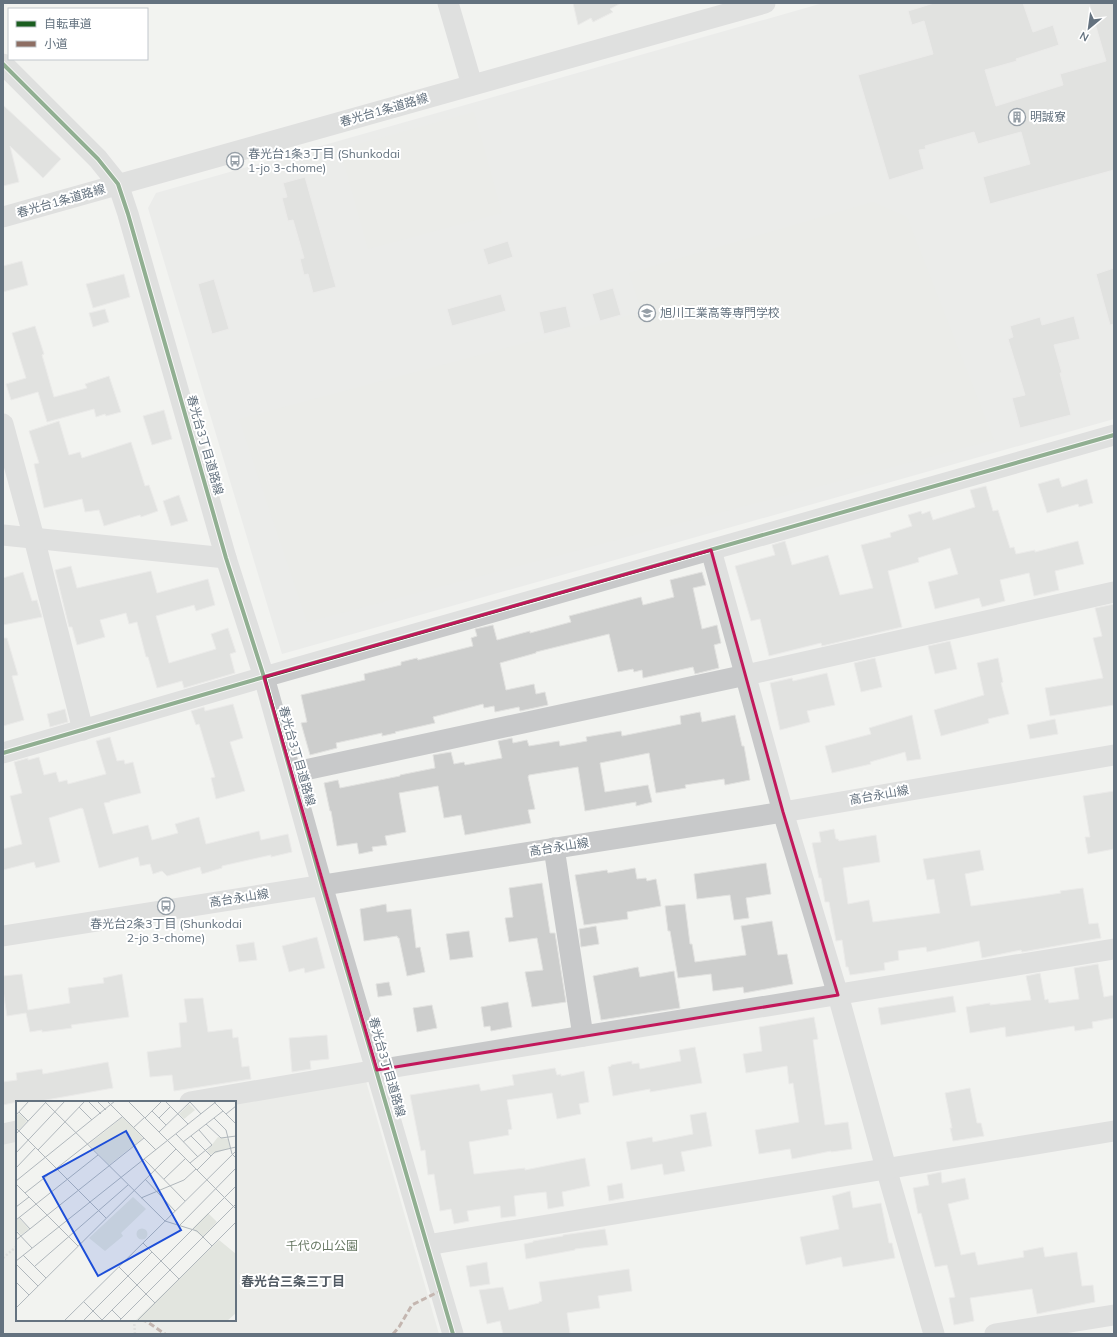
<svg xmlns="http://www.w3.org/2000/svg" width="1117" height="1337" font-family="Mulish,'Noto Sans JP',sans-serif">
  <style>
    .built { fill: #e2e4e3 }
    .green { fill: #e2e5df }
    .building { fill: #cdcecd; stroke: #e2e2e0 }
    .lines { fill: none; stroke-linecap: round; stroke-linejoin: round }
    .path { stroke: #c6c7c6; stroke-width: 2.5; stroke-dasharray: 2 2; stroke-linecap: butt }
    .minor { stroke: #c8c9ca; stroke-width: 21 }
    .quiet { stroke: #8d6e63; stroke-width: 3; stroke-dasharray: 6 3; stroke-linecap: butt }
    .cycleway-casing { stroke: #fff; stroke-width: 6 }
    .cycleway { stroke: #1b5e20; stroke-width: 4 }
    .marked { fill: none; stroke: #c2185b; stroke-width: 3; stroke-linejoin: round }
    .labels { text-anchor: middle; stroke-width: 4; stroke-linejoin: round; paint-order: stroke }
    .street-label { font-size: 12px; fill: #64727f; stroke: #fff }
    .poi-label { font-size: 12px; fill: #64727f; stroke: #fff; text-anchor: start }
    .park-label { font-size: 12px; fill: #667762; stroke: #fff }
    .neighbourhood-label { font-size: 13px; font-weight: bold; fill: #525b64; stroke: #fff }
    .inset-road { fill: none; stroke: #b0b7bc; stroke-width: 1 }
    .view { fill: #1d4ed8; fill-opacity: 0.15; stroke: #1d4ed8; stroke-width: 2 }
    .inset-edge { fill: none; stroke: #64727f; stroke-width: 2 }
  </style>
  <rect width="100%" height="100%" fill="#f2f3f0"/>
  <polygon class="built" points="823,3 1114,3 1114,419 282,654 148,208 156,193"/>
  <g class="green">
    <polygon points="474,112 502,213 368,249 340,149"/>
    <polygon points="873,202 907,217 994,440 307,622 239,419 642,312 629,273"/>
    <polygon points="366,1081 439,1334 3,1334 3,1142 17,1139 17,1320 235,1320 235,1103"/>
  </g>
  <g class="building">
    <polygon points="573,3 621,3 610,9 613,12 593,22 591,18 578,25"/>
    <polygon points="934,3 1023,3 1033,32 1053,25 1059,45 1016,59 1017,61 985,70 996,106 1063,85 1060,74 1106,61 1089,3 1114,3 1114,170 990,204 983,177 1030,164 1021,132 978,144 974,132 925,146 926,149 919,150 924,169 889,180 858,75 933,54 924,21 912,25 908,11"/>
    <polygon points="3,105 61,159 43,178 10,146 19,182 3,186"/>
    <polygon points="305,177 336,287 313,293 308,274 304,275 300,259 304,258 293,220 288,221 282,198 287,197 283,183"/>
    <polygon points="508,241 513,257 488,265 483,249"/>
    <polygon points="22,261 28,285 3,292 3,266"/>
    <polygon points="1114,268 1114,324 1110,325 1096,274"/>
    <polygon points="124,274 130,297 93,308 86,284"/>
    <polygon points="214,279 229,329 212,334 198,284"/>
    <polygon points="613,288 621,315 600,321 592,294"/>
    <polygon points="501,294 506,311 452,326 447,309"/>
    <polygon points="566,306 571,327 544,334 539,312"/>
    <polygon points="105,309 109,322 93,327 89,313"/>
    <polygon points="1074,316 1080,339 1054,345 1062,373 1060,373 1071,415 1020,428 1012,398 1025,395 1008,339 1013,337 1010,326 1040,317 1042,325"/>
    <polygon points="35,326 44,354 42,355 54,397 87,388 85,384 109,376 121,412 106,416 105,414 96,417 94,409 47,422 38,392 11,400 6,384 26,378 12,333"/>
    <polygon points="164,410 172,439 152,445 143,416"/>
    <polygon points="59,421 69,455 80,452 82,458 131,442 145,486 149,485 158,511 141,517 140,515 104,526 99,510 85,512 82,499 44,508 34,464 39,463 29,431"/>
    <polygon points="1059,478 1062,487 1087,479 1093,503 1079,507 1078,504 1047,513 1038,484"/>
    <polygon points="986,486 993,511 998,510 1010,548 1014,547 1016,554 1035,550 1035,552 1078,541 1084,564 1055,571 1059,590 1034,596 1029,573 1000,580 1005,601 982,607 979,598 935,609 928,582 958,574 950,548 918,558 919,562 888,571 902,627 822,646 821,643 769,656 760,619 751,621 735,566 775,555 772,545 785,541 792,565 828,555 840,595 873,588 861,545 891,537 890,533 912,526 908,515 921,511 922,514 930,511 933,520 975,507 970,490"/>
    <polygon points="179,495 188,521 171,526 163,501"/>
    <polygon points="71,566 77,588 151,571 157,593 208,579 215,605 196,611 194,605 156,616 169,663 216,649 211,634 228,628 236,652 230,654 235,673 184,688 182,681 157,688 148,657 146,657 137,622 129,624 126,613 100,620 105,637 77,645 72,627 69,627 55,570"/>
    <polygon points="23,572 32,601 37,600 42,617 3,625 3,578"/>
    <polygon points="702,572 706,585 693,588 702,629 717,625 721,643 714,645 719,668 695,674 693,667 643,678 642,670 634,672 633,669 618,672 609,634 536,652 536,653 500,663 506,690 534,684 536,694 545,692 548,705 520,711 519,707 495,712 494,706 484,708 483,704 433,717 435,723 395,732 396,733 382,736 382,733 336,743 337,748 310,755 301,723 307,722 301,695 365,680 364,674 401,665 401,662 417,658 418,660 473,646 471,638 477,636 475,629 493,625 497,640 530,631 530,633 571,622 569,616 641,597 643,605 674,597 670,580"/>
    <polygon points="1114,604 1114,705 1050,716 1045,688 1103,678 1093,638 1102,636 1095,608"/>
    <polygon points="3,638 7,638 18,675 12,676 24,720 3,726"/>
    <polygon points="950,641 957,669 935,674 928,646"/>
    <polygon points="875,658 882,687 861,692 854,663"/>
    <polygon points="998,658 1003,682 1001,683 1009,714 988,719 989,723 941,736 934,710 984,695 977,663"/>
    <polygon points="827,673 835,705 807,711 810,722 780,730 770,683 792,678 793,681"/>
    <polygon points="233,704 243,738 230,742 245,791 216,799 211,778 215,777 199,724 196,725 191,711 204,707 205,711"/>
    <polygon points="65,709 68,722 50,727 47,714"/>
    <polygon points="700,712 702,722 735,715 742,746 744,746 750,780 725,785 724,779 685,785 686,788 656,793 649,753 600,763 605,792 648,785 652,802 636,806 636,802 585,811 578,767 529,775 528,777 535,809 528,810 531,823 465,835 461,815 444,818 438,786 399,793 406,832 385,836 387,845 372,847 373,851 359,854 357,843 337,846 331,811 330,811 324,783 338,780 340,788 400,776 400,775 435,768 433,755 451,752 454,764 464,762 465,765 502,758 498,741 512,738 513,743 527,740 529,746 559,741 560,746 587,741 586,737 621,731 622,736 681,724 680,716"/>
    <polygon points="912,715 921,759 907,761 905,752 870,762 871,764 832,773 825,746 871,734 869,728"/>
    <polygon points="1055,719 1058,734 1030,739 1027,725"/>
    <polygon points="110,737 117,761 124,760 125,764 133,762 141,793 110,801 110,802 104,803 113,834 148,825 152,840 178,833 175,824 199,817 206,844 259,831 261,840 288,834 292,852 271,857 271,855 222,866 222,868 202,874 200,867 167,876 162,871 153,874 150,864 140,866 138,857 99,868 83,809 81,808 49,818 60,862 36,868 34,862 3,870 3,849 22,844 10,796 22,793 14,762 28,758 28,760 39,757 44,775 56,772 59,782 67,780 68,784 106,774 96,741"/>
    <polygon points="1114,791 1114,849 1088,854 1085,837 1090,837 1083,796"/>
    <polygon points="834,829 836,839 838,839 839,841 876,835 880,862 843,868 848,904 869,900 873,922 940,913 934,879 927,880 923,859 980,850 984,870 965,874 971,906 1028,898 1061,893 1060,891 1083,888 1089,924 1098,923 1101,938 1022,952 1021,950 982,958 979,941 927,952 926,947 898,951 899,960 884,963 885,970 850,975 848,967 846,967 842,940 836,941 829,902 825,902 821,878 819,878 812,843 821,842 819,832"/>
    <polygon points="766,863 771,894 746,898 749,918 734,920 730,895 697,899 694,874"/>
    <polygon points="635,868 637,879 646,878 647,881 656,879 661,906 627,912 628,919 584,925 575,875 607,870 608,873"/>
    <polygon points="542,883 550,933 555,933 566,1002 532,1007 525,972 543,970 537,938 509,942 505,918 513,917 509,888"/>
    <polygon points="386,904 387,912 411,909 416,948 420,947 425,972 407,976 399,938 398,938 397,936 364,941 360,909"/>
    <polygon points="685,904 690,944 692,944 695,962 746,955 741,926 772,921 778,955 787,954 793,984 744,993 743,987 713,991 711,974 678,978 670,931 668,931 665,906"/>
    <polygon points="596,926 599,944 581,947 579,929"/>
    <polygon points="469,931 473,957 450,960 446,934"/>
    <polygon points="317,937 325,968 305,973 304,968 289,972 282,946"/>
    <polygon points="254,942 257,960 239,962 236,945"/>
    <polygon points="1098,964 1104,997 1114,995 1114,1018 1092,1022 1093,1028 1075,1031 1074,1026 1006,1037 1005,1027 970,1033 966,1007 990,1003 990,1005 1031,1000 1026,976 1040,973 1045,1000 1048,999 1049,1003 1079,999 1074,968"/>
    <polygon points="638,967 640,977 674,971 680,1008 601,1020 593,976"/>
    <polygon points="22,974 28,1010 70,1003 68,988 104,983 103,978 122,974 129,1017 71,1025 72,1028 42,1032 42,1030 30,1032 26,1013 7,1016 3,990 3,976"/>
    <polygon points="389,982 392,995 378,997 376,984"/>
    <polygon points="953,996 956,1012 881,1025 878,1008"/>
    <polygon points="203,998 208,1032 232,1029 233,1038 238,1037 242,1067 249,1066 251,1079 174,1091 172,1075 150,1077 147,1052 181,1047 179,1023 187,1022 184,999"/>
    <polygon points="508,1002 512,1027 491,1031 490,1026 484,1027 481,1007"/>
    <polygon points="432,1005 437,1028 417,1032 413,1008"/>
    <polygon points="814,1017 818,1039 813,1040 825,1125 848,1122 852,1149 831,1152 831,1151 792,1159 790,1149 759,1154 755,1130 799,1122 793,1083 789,1084 787,1066 746,1073 743,1054 762,1051 759,1027"/>
    <polygon points="327,1035 329,1059 310,1061 311,1069 292,1072 289,1038"/>
    <polygon points="695,1047 702,1083 650,1092 650,1089 613,1096 608,1067 611,1066 611,1065 632,1061 632,1064 639,1063 640,1069 681,1061 679,1050"/>
    <polygon points="108,1062 113,1088 35,1102 17,1102 3,1105 3,1082 17,1080 16,1073 42,1069 43,1074"/>
    <polygon points="555,1068 557,1075 561,1074 561,1076 584,1071 589,1102 579,1104 581,1114 557,1119 552,1093 507,1100 512,1129 508,1130 509,1135 469,1142 474,1174 525,1168 525,1170 585,1158 590,1186 562,1192 564,1206 548,1209 546,1192 527,1194 514,1196 516,1216 501,1218 500,1206 467,1211 469,1221 454,1224 451,1209 440,1211 434,1174 428,1175 425,1150 421,1151 410,1095 479,1084 481,1091 514,1085 512,1075"/>
    <polygon points="970,1088 977,1123 981,1123 984,1136 953,1141 950,1128 952,1128 945,1093"/>
    <polygon points="706,1112 712,1146 681,1152 685,1171 664,1175 662,1164 631,1170 626,1142 652,1137 653,1142 693,1134 690,1115"/>
    <polygon points="941,1172 942,1183 965,1178 969,1199 948,1204 961,1255 975,1252 978,1265 1024,1257 1023,1251 1043,1247 1045,1257 1077,1252 1082,1286 1093,1285 1095,1302 1037,1314 1032,1289 970,1298 974,1321 954,1325 949,1298 955,1297 947,1265 935,1267 921,1213 918,1214 913,1188 929,1185 927,1175"/>
    <polygon points="622,1183 624,1198 609,1201 607,1186"/>
    <polygon points="850,1191 853,1208 881,1203 889,1243 892,1243 895,1258 843,1267 841,1257 806,1265 800,1237 839,1229 832,1196"/>
    <polygon points="605,1229 608,1245 575,1249 575,1250 526,1259 524,1244 533,1242 533,1241 563,1236 563,1235"/>
    <polygon points="487,1262 490,1284 470,1287 466,1266"/>
    <polygon points="629,1269 632,1291 598,1296 600,1308 567,1313 570,1334 503,1334 500,1321 487,1324 479,1290 503,1287 509,1310 539,1303 539,1302 542,1301 539,1282"/>
  </g>
  <g class="lines">
    <g class="path">
      <polyline points="3,1258 17,1246"/>
      <polyline points="134,1320 135,1334"/>
    </g>
    <g class="minor">
      <polyline points="448,3 472,85"/>
      <polyline points="3,64 98,159 118,184 128,214 226,558 264,677 322,885 453,1334"/>
      <polyline points="3,217 765,3"/>
      <polyline points="3,424 34,538 83,730"/>
      <polyline points="3,535 226,558"/>
      <polyline points="711,550 783,812 838,995 886,1168 934,1334"/>
      <polyline points="3,753 264,677 1114,435"/>
      <polyline points="291,773 746,675 1114,592"/>
      <polyline points="554,848 583,1036"/>
      <polyline points="3,936 783,812 1114,755"/>
      <polyline points="190,1102 377,1070 1114,949"/>
      <polyline points="3,1134 17,1131"/>
      <polyline points="427,1245 1114,1131"/>
      <polyline points="995,1334 1114,1315"/>
    </g>
    <g class="quiet">
      <polyline points="141,1320 146,1321 165,1334"/>
      <polyline points="393,1334 399,1327 412,1305 440,1291"/>
    </g>
    <g class="cycleway-casing">
      <g id="cycleway">
        <polyline points="3,64 98,159 118,184 128,214 226,558 264,677 322,885 453,1334"/>
        <polyline points="3,753 264,677 1114,435"/>
      </g>
    </g>
    <use href="#cycleway" class="cycleway"/>
  </g>
  <path d="M0 0H1117V1337H0ZM711 550 783 812 838 995 377 1070 264 677Z" fill="#f2f3f0" fill-opacity=".55" fill-rule="evenodd"/>
  <path class="marked" d="M711 550 783 812 838 995 377 1070 264 677Z"/>
  <defs>
    <g id="building-ring" transform="scale(0.9)"><circle r="9.5" fill="#fff" stroke="#969fa7" stroke-width="1.5"/><path d="M-4-6H4V6H1V3H-1V6H-4ZM-2.5-4.3h1.7v1.8h-1.7ZM.8-4.3h1.7v1.8H.8ZM-2.5-1h1.7V.8h-1.7ZM.8-1h1.7V.8H.8Z" fill="#969fa7"/></g>
    <g id="bus-ring" transform="scale(0.9)"><circle r="9.5" fill="#fff" stroke="#969fa7" stroke-width="1.5"/><path d="M-5-6H5V4H4V6H2V4H-2V6H-4V4H-5ZM-3.5-4V0h7V-4ZM-3.5 1.2v1.5H-2V1.2ZM2 1.2v1.5H3.5V1.2Z" fill="#969fa7"/></g>
    <g id="school-ring" transform="scale(0.9)"><circle r="9.5" fill="#fff" stroke="#969fa7" stroke-width="1.5"/><path d="M0-5L7-2L0 1L-7-2ZM-4 1L0 2.5L4 1V4Q0 6-4 4Z" fill="#969fa7"/></g>
  </defs>
  <g fill-rule="evenodd">
    <use href="#building-ring" x="1017" y="117"/>
    <use href="#bus-ring" x="235" y="161"/>
    <use href="#school-ring" x="647" y="313"/>
    <use href="#bus-ring" x="166" y="906"/>
  </g>
  <g class="labels">
    <g class="street-label">
      <text transform="translate(384 110) rotate(-16)" y="4">春光台1条道路線</text>
      <text transform="translate(61 201) rotate(-16)" y="4">春光台1条道路線</text>
      <text transform="translate(205 445) rotate(74)" y="4">春光台3丁目道路線</text>
      <text transform="translate(297 756) rotate(74)" y="4">春光台3丁目道路線</text>
      <text transform="translate(879 795) rotate(-10)" y="4">高台永山線</text>
      <text transform="translate(559 847) rotate(-9)" y="4">高台永山線</text>
      <text transform="translate(239 898) rotate(-9)" y="4">高台永山線</text>
      <text transform="translate(387 1067) rotate(74)" y="4">春光台3丁目道路線</text>
    </g>
    <g class="poi-label">
      <text x="1030" y="121">明誠寮</text>
      <text x="248" y="158">春光台1条3丁目 (Shunkodai<tspan x="248" dy="14">1-jo 3-chome)</tspan></text>
      <text x="660" y="317">旭川工業高等専門学校</text>
      <text x="166" y="928" text-anchor="middle">春光台2条3丁目 (Shunkodai<tspan x="166" dy="14">2-jo 3-chome)</tspan></text>
    </g>
    <g class="park-label">
      <text x="322" y="1250">千代の山公園</text>
    </g>
    <g class="neighbourhood-label">
      <text x="293" y="1286">春光台三条三丁目</text>
    </g>
  </g>
  <g transform="translate(16 1101)">
    <rect width="220" height="220" fill="#f2f3f0"/>
    <path d="M173 3 179 9 168 18 163 13ZM3 12 11 20 3 29 0 26V15ZM107 16 127 37 93 64 73 43ZM202 36 212 38 214 47 195 54 191 50ZM117 96 130 108 105 132 107 135 89 150 73 137ZM192 112 201 121 187 136 176 128ZM3 117 13 128 5 134 0 128V120ZM120.5 133a5.5 5.5 0 1 1 11 0a5.5 5.5 0 1 1-11 0ZM203 139 220 153V212L211 220H119Z" fill="#e2e5df"/>
    <path class="inset-road" d="M28 0 149 120 181 130 196 145M72 0 85 13M81 0 90 9M91 0 140 49M112 0 220 108M149 0 172 23M197 0 220 23M174 1 185 13M63 6 76 19M136 10 150 24M3 11 12 20M210 13 220 5M0 14 13 0M129 17 146 0M143 17 154 6M198 17 210 29 216 53 220 57M190 23 205 37 220 35M0 27 90 117M117 27 129 16M143 31 175 0M0 33 31 0M160 33 182 56M175 35 195 55M167 41 207 10M22 49 69 0M0 52 49 0M128 58 169 100M174 62 196 44 183 29M0 67 19 47M181 69 199 51 220 46M129 78 159 110M148 78 170 57M0 80 99 0M0 83 62 145M9 92 106 16M125 97 168 79 180 68M0 106 13 96M3 116 14 128M0 119 82 54M163 125 220 67M0 130 16 147M0 139 128 37M127 142 163 178M7 154 30 177M0 160 201 0M0 163 22 185M19 165 112 84M103 166 139 202M0 181 13 194M68 201 86 219M0 207 160 48M96 209 105 218M48 220 220 50M67 220 136 151M85 220 220 85M103 220 220 103M121 220 220 121"/>
    <path class="view" d="M110 30 165 129 82 175 27 76Z"/>
    <rect width="220" height="220" class="inset-edge"/>
  </g>
  <rect width="1117" height="1337" fill="none" stroke="#64727f" stroke-width="8"/>
  <rect x="8" y="8" width="140" height="52" fill="#ffffff" stroke="#c1c7cc"/>
  <rect x="16" y="21" width="20" height="6" fill="#1b5e20" stroke="#c1c7cc"/>
  <text x="44" y="28" font-size="12" fill="#64727f">自転車道</text>
  <rect x="16" y="41" width="20" height="6" fill="#8d6e63" stroke="#c1c7cc"/>
  <text x="44" y="48" font-size="12" fill="#64727f">小道</text>
  <g transform="translate(1089 28) rotate(209)" stroke="#ffffff" stroke-width="3" paint-order="stroke">
  <path d="M0-3L7 15L0 10L-7 15Z" fill="#64727f"/>
  <text y="-6" font-size="11" font-weight="bold" text-anchor="middle" fill="#64727f">N</text>
  </g>
</svg>
